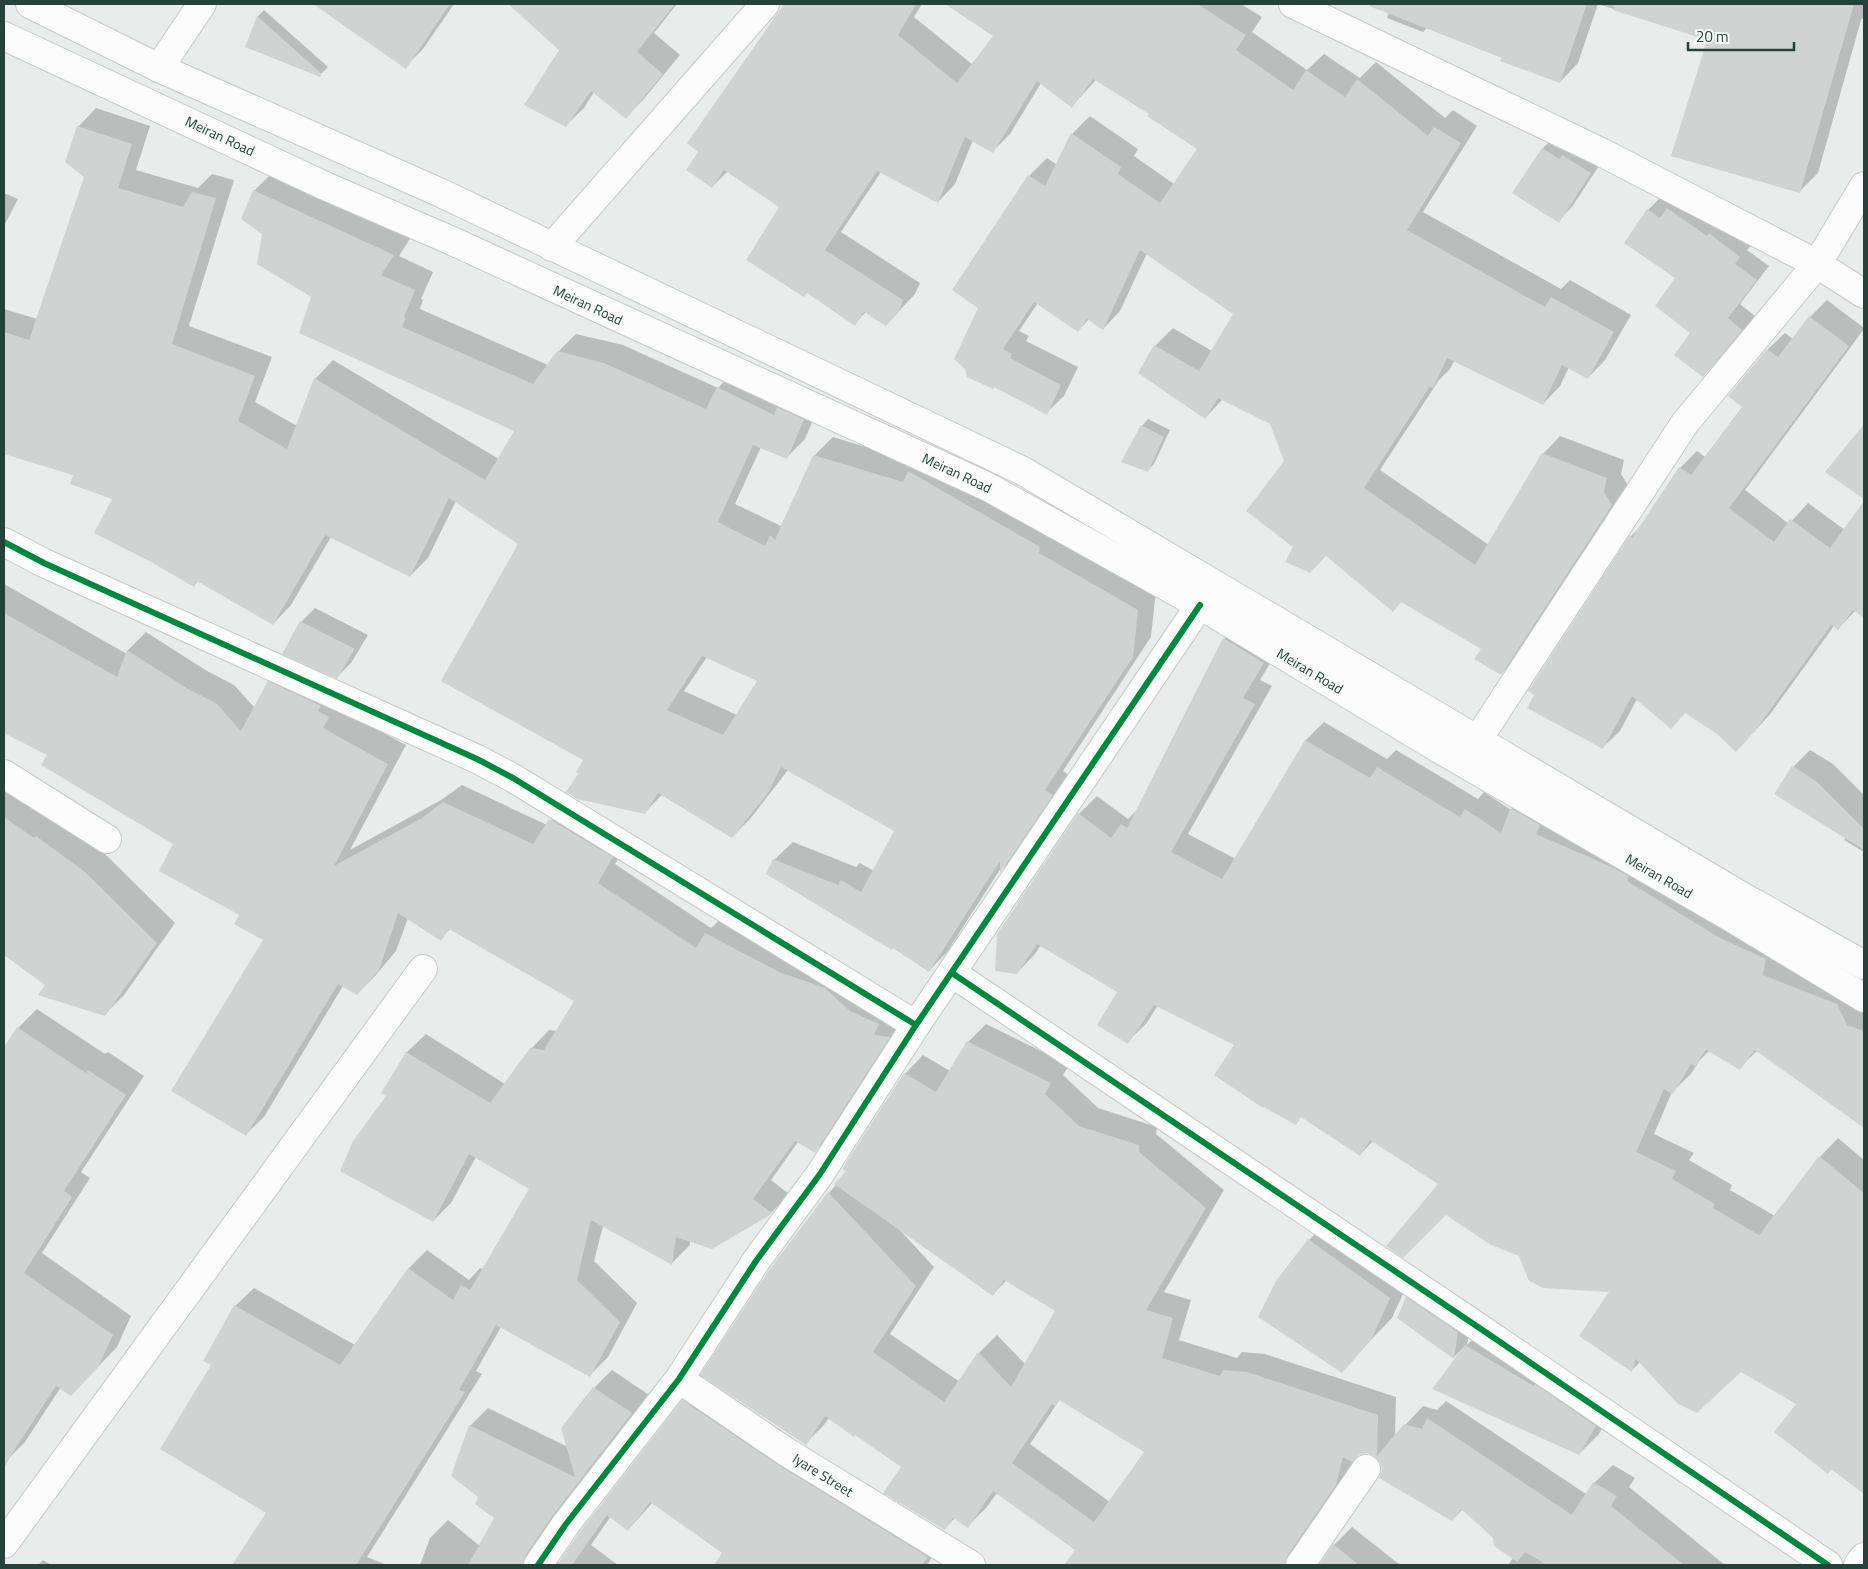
<svg xmlns="http://www.w3.org/2000/svg" width="1868" height="1569" font-family="'Titillium Web',sans-serif">
  <style>
    .shadow { fill: #0003; fill-rule: evenodd }
    .building { fill: #cfd4d2; fill-rule: evenodd }
    .lines { fill: none; stroke-linecap: round; stroke-linejoin: round }
    .street-casing { stroke: #c5cac8; stroke-width: 30 }
    .secondary-casing { stroke: #c3cbc8; stroke-width: 30 }
    .street { stroke: #fcfcfc; stroke-width: 28 }
    .secondary { stroke: #fcfcfc; stroke-width: 28 }
    .cycleway-casing { stroke: #f7fbf9; stroke-width: 9 }
    .cycleway { stroke: #00873e; stroke-width: 6 }
    .labels { text-anchor: middle; stroke-width: 4; stroke-linejoin: round; paint-order: stroke }
    .street-label { font-size: 14px; fill: #24423a; stroke: #f7fbf9 }
  </style>
  <rect width="100%" height="100%" fill="#e8edeb"/>
  <g class="shadow">
    <polygon points="315,4 454,4 423,49 405,67"/>
    <polygon points="510,4 677,4 654,33 680,55 643,100 626,117 594,92 584,108 566,125 560,50"/>
    <polygon points="785,4 922,4 914,17 973,65 995,35 947,4 1241,4 1262,17 1252,32 1307,70 1324,54 1360,78 1376,62 1445,118 1453,110 1477,126 1423,212 1561,289 1570,280 1631,315 1605,360 1588,378 1569,367 1560,386 1543,404 1454,361 1450,369 1439,380 1380,470 1489,545 1543,454 1560,436 1624,460 1621,474 1629,487 1518,656 1501,674 1482,648 1402,601 1393,610 1327,555 1295,546 1285,462 1271,423 1223,399 1205,418 1140,373 1155,346 1173,328 1212,351 1234,314 1147,253 1120,311 1103,329 1089,319 1078,331 1038,303 1019,331 1029,336 1026,341 1078,367 1064,396 1046,413 994,386 979,307 954,290 1029,176 1047,158 1057,165 1072,134 1090,116 1138,149 1134,156 1174,184 1199,149 1151,113 1096,80 1072,106 1041,83 1010,134 993,151 973,140 955,184 938,202 881,172 841,232 920,283 915,294 886,325 866,312 854,324 781,206 728,171 712,187 699,152 689,143"/>
    <polygon points="1392,4 1864,4 1864,17 1861,20 1818,173 1800,191 1709,39 1598,4 1578,63 1560,82 1428,27 1423,32 1387,18"/>
    <polygon points="264,10 328,67 320,75 246,46 258,16"/>
    <path d="M96 108 150 126 136 170 198 188 212 174 234 180 189 326 272 357 255 402 297 426 315 379 333 360 499 459 516 430 312 296 263 233 254 191 273 172 411 237 399 256 433 272 421 299 423 300 420 309 548 365 558 352 576 334 623 345 718 388 736 369 821 401 805 439 787 457 761 447 735 504 781 526 814 456 833 437 918 463 1156 591 1151 637 1063 771 1070 776 1018 853 1001 870V868L947 952 929 971 774 860 793 842 856 867 860 863 874 871 895 831 788 770 750 819 732 837 663 794 645 812 580 774 585 759 519 543 456 501 428 558 410 576 331 537 291 605 273 624 199 580 193 586 114 498 74 475 4 453V309L37 319 86 177 78 127ZM707 657 758 681 737 715 684 691Z"/>
    <polygon points="1557,134 1604,158 1572,207 1558,221 1543,148"/>
    <polygon points="4,193 18,199 4,226"/>
    <polygon points="1662,196 1753,243 1747,250 1769,266 1740,304 1755,316 1716,362 1703,375 1677,278 1648,210"/>
    <polygon points="1827,300 1864,328 1864,329 1745,490 1789,524 1808,503 1845,530 1864,503 1864,616 1856,610 1838,629 1834,626 1771,713 1753,733 1718,733 1686,712 1671,728 1637,699 1620,731 1603,747 1530,691 1631,536 1642,525 1680,468 1697,451 1705,457 1743,406 1730,396 1768,349 1785,333 1793,339 1810,317"/>
    <polygon points="1148,419 1170,430 1154,464 1147,471 1142,426"/>
    <polygon points="1864,426 1864,498 1827,472"/>
    <polygon points="4,584 127,654 128,650 146,632 207,671 234,685 255,708 269,682 287,664 340,710 406,745 350,850 441,800 462,785 547,825 569,801 630,839 615,864 711,928 724,916 907,1019 833,1133 815,1151 798,1142 771,1180 789,1194 770,1214 690,1240 690,1245 672,1263 603,1226 594,1261 637,1303 608,1357 590,1375 501,1327 476,1371 482,1374 367,1557 387,1565 233,1565 268,1513 213,1365 205,1360 235,1306 254,1288 355,1345 409,1268 427,1250 469,1280 480,1268 483,1269 530,1188 476,1157 451,1203 433,1221 388,1095 383,1093 407,1052 426,1034 505,1084 531,1049 549,1030 557,1031 576,1001 451,928 440,939 408,918 396,951 375,976 357,994 343,986 264,1117 245,1135 265,940 175,844 49,754 4,732"/>
    <polygon points="315,608 368,635 351,663 337,677 301,622"/>
    <path d="M1242 620 1281 645 1260 680 1272 686 1188 834 1236 859 1306 740 1324 722 1387 759 1396 750 1478 799 1484 792 1511 810 1530 791 1864 1006V1127L1758 1050 1739 1068 1710 1050 1699 1061 1691 1074 1672 1092 1654 1134 1694 1153 1689 1160 1732 1185 1730 1190 1775 1216 1820 1157 1838 1138 1864 1160V1492L1832 1468 1828 1473 1798 1404 1741 1370 1640 1362 1632 1370 1611 1291 1520 1255 1440 1183 1373 1141 1360 1155 1302 1116 1295 1123 1235 1044 1158 1005 1146 1024 1127 1042 1119 991 1041 945 1035 954 1017 973 1079 814 1097 796 1128 819 1138 809 1224 639ZM1707 1043 1710 1044 1701 1056Z"/>
    <polygon points="1810,750 1833,764 1864,795 1864,852 1844,840 1846,837 1793,767"/>
    <polygon points="4,786 56,818 104,853 175,923 124,995 105,1014 46,984 4,953"/>
    <polygon points="37,1009 105,1054 108,1052 144,1076 81,1172 90,1178 42,1253 131,1316 117,1347 90,1375 61,1387 25,1442 10,1457 4,1467 4,1236 6,1229 4,1227 5,1208 4,1049 18,1028"/>
    <path d="M986 1024 1069 1065 1063 1075 1098 1108 1157 1127 1156 1134 1224 1190 1164 1292 1191 1300 1179 1340 1237 1358 1242 1352 1265 1354 1396 1397 1395 1436 1423 1406 1437 1410 1446 1401 1586 1494 1594 1483 1613 1465 1635 1478 1629 1487 1725 1565H1508L1513 1558 1494 1537 1463 1509 1452 1520 1383 1471 1381 1462 1375 1455 1368 1452 1359 1454 1356 1456 1354 1466 1303 1541 1285 1559 1245 1561 1250 1565H1075L1069 1561 1077 1549 997 1493 986 1508 968 1526 955 1518 944 1529 902 1467 856 1434 829 1418 824 1425 805 1444 829 1193 848 1171 905 1074 923 1055 950 1071 968 1042ZM898 1228 993 1294 1007 1280 1057 1311 1026 1365 997 1335 979 1353 960 1382 890 1334 934 1267ZM1060 1399 1145 1451 1110 1502 1030 1444Z"/>
    <polygon points="1330,1219 1411,1276 1392,1318 1341,1371 1309,1240"/>
    <polygon points="1421,1284 1472,1318 1467,1345 1486,1326 1615,1406 1599,1434 1579,1454 1463,1348 1454,1357 1407,1298"/>
    <polygon points="612,1370 649,1395 548,1560 556,1563 560,1562 683,1401 701,1383 945,1538 927,1565 715,1565 724,1553 653,1502 628,1530 611,1516 591,1545 618,1565 420,1565 430,1538 448,1520 480,1546 496,1517 480,1496 470,1426 488,1408 568,1447 594,1388"/>
    <polygon points="1352,1527 1400,1565 1319,1565 1334,1545"/>
    <polygon points="43,1560 51,1565 38,1565"/>
  </g>
  <g class="building">
    <polygon points="313,4 450,4 406,69"/>
    <polygon points="508,4 675,4 637,52 663,74 626,119 591,91 566,127 524,105 559,50"/>
    <polygon points="784,4 916,4 898,35 957,83 993,36 945,4 1197,4 1246,35 1236,50 1293,90 1306,70 1345,97 1357,79 1428,136 1434,127 1461,143 1407,230 1545,307 1551,297 1614,332 1588,379 1562,365 1543,405 1447,358 1433,388 1430,386 1364,488 1475,565 1542,453 1607,478 1604,492 1612,505 1501,675 1474,659 1481,649 1401,602 1393,612 1326,556 1310,573 1285,562 1293,547 1246,511 1284,461 1270,424 1218,398 1205,419 1138,373 1154,345 1199,371 1233,314 1140,250 1103,330 1087,319 1078,332 1034,302 1003,349 1012,354 1010,358 1061,385 1047,415 994,387 993,389 967,377 965,369 954,359 978,308 952,290 1028,175 1045,186 1071,133 1121,167 1118,174 1160,203 1197,149 1147,116 1149,114 1093,79 1072,108 1037,81 993,153 965,137 938,203 877,171 825,250 903,300 898,313 886,326 864,312 855,326 807,293 804,297 746,260 779,207 724,170 712,188 686,170 698,152 687,143"/>
    <polygon points="1370,4 1587,4 1560,83 1500,61 1502,58 1369,6"/>
    <polygon points="1614,4 1854,4 1800,193 1671,156 1707,40 1613,10"/>
    <polygon points="257,16 322,74 320,77 245,47"/>
    <path d="M77 126 132 144 118 188 183 207 192 192 216 198 172 344 255 376 238 421 287 449 314 378 485 480 514 431 299 333 311 297 257 264 262 234 241 219 253 190 394 255 381 275 415 290 404 317 406 318 402 327 533 384 557 351 604 363 706 409 717 387 774 415 777 407 804 420 787 459 753 445 718 522 765 546 770 535 775 540 813 455 903 482 908 471 1040 547 1039 553 1138 610 1133 657 1045 790 1053 795 1000 873V861L929 972 893 948 892 950 766 874 773 859 838 885 841 880 861 892 894 831 781 767 768 793 732 838 658 793 645 814 577 799 566 792 578 774 576 772 583 760 441 681 518 544 449 498 410 577 325 535 273 625 197 581 194 587 151 562 94 533 112 499 70 484 73 475 4 454V332L29 340 84 177 65 162ZM702 656 757 681 723 735 667 710Z"/>
    <polygon points="1542,148 1559,159 1562,155 1591,173 1559,223 1512,193"/>
    <polygon points="1667,208 1707,236 1709,233 1740,257 1735,264 1757,280 1728,318 1742,330 1703,377 1674,355 1690,333 1655,306 1675,278 1624,243 1647,209 1660,218"/>
    <polygon points="1809,316 1849,346 1729,508 1774,542 1790,519 1830,548 1864,501 1864,618 1853,610 1838,630 1831,625 1755,731 1736,752 1717,734 1685,713 1671,729 1632,696 1603,749 1527,708 1534,695 1528,691 1630,535 1632,538 1679,467 1691,475 1742,407 1728,396 1767,349 1778,357"/>
    <polygon points="1864,424 1864,499 1825,472"/>
    <polygon points="1141,425 1164,437 1148,472 1121,462"/>
    <polygon points="4,613 117,677 127,650 188,689 216,703 241,731 268,681 321,706 318,711 329,717 323,728 388,764 334,866 422,818 443,802 533,844 549,819 613,857 598,883 696,948 705,933 779,972 825,988 850,1011 879,1024 874,1035 890,1037 815,1153 795,1141 753,1199 772,1213 770,1215 712,1249 676,1237 672,1265 591,1220 577,1280 620,1322 590,1377 496,1325 459,1390 465,1392 356,1565 232,1565 266,1513 160,1449 211,1365 203,1361 234,1305 340,1365 408,1268 453,1300 461,1285 470,1290 529,1189 469,1154 433,1222 340,1171 353,1141 386,1096 381,1093 406,1052 490,1103 530,1048 544,1050 574,1001 449,929 441,941 398,913 379,970 357,995 338,984 246,1136 171,1091 263,940 234,924 239,915 159,871 173,844 41,765 47,755 4,733"/>
    <polygon points="300,621 355,649 337,679 282,654"/>
    <polygon points="1223,638 1264,663 1243,698 1255,704 1171,852 1222,879 1305,740 1370,778 1377,767 1460,817 1465,809 1501,833 1510,809 1515,811 1540,825 1536,834 1614,868 1629,876 1627,881 1720,938 1766,959 1763,975 1837,1004 1847,1025 1864,1031 1864,1128 1755,1050 1740,1070 1705,1049 1696,1066 1691,1064 1673,1094 1664,1089 1636,1152 1676,1171 1672,1179 1715,1204 1713,1208 1759,1235 1819,1156 1864,1193 1864,1494 1831,1469 1828,1474 1774,1432 1796,1404 1741,1372 1697,1413 1678,1404 1636,1359 1632,1372 1579,1336 1609,1292 1543,1288 1529,1281 1519,1256 1491,1245 1446,1215 1403,1258 1386,1246 1438,1184 1370,1140 1360,1156 1301,1117 1296,1125 1264,1107 1263,1108 1214,1075 1234,1045 1154,1005 1128,1044 1097,1025 1117,992 1037,944 1017,974 995,971 997,934 1078,813 1111,838 1121,824 1127,828"/>
    <polygon points="1792,766 1816,781 1864,829 1864,850 1774,794"/>
    <polygon points="4,817 34,838 36,836 85,872 157,943 105,1016 38,995 45,985 4,955"/>
    <polygon points="17,1027 86,1073 88,1070 126,1095 64,1191 72,1197 24,1273 113,1335 98,1367 71,1396 56,1386 4,1466 4,1047"/>
    <path d="M967 1041 1051 1083 1045 1094 1079 1126 1139 1145V1152L1206 1208 1146 1310 1173 1318 1162 1358 1220 1376 1223 1370 1247 1372 1378 1415 1377 1456 1404 1424 1422 1429 1427 1418 1572 1515 1593 1482 1617 1496 1611 1506 1684 1565H1547L1525 1552 1517 1562 1494 1546 1493 1538 1461 1509 1452 1521 1379 1478 1382 1470 1380 1462 1374 1456 1367 1453 1359 1455 1352 1462 1343 1457 1336 1485 1287 1556 1285 1565H1064L1075 1550 993 1491 968 1528 953 1518 945 1530 883 1493 901 1467 855 1435 854 1437 825 1416 806 1445 700 1375 769 1270 828 1192 916 1286 873 1352 944 1402 978 1352 1011 1387 1055 1311 1004 1280 993 1296 834 1184 846 1171 842 1169 904 1073 936 1092ZM1059 1400 1144 1452 1094 1522 1012 1463 1052 1404 1055 1406Z"/>
    <polygon points="1308,1239 1390,1298 1371,1340 1342,1373 1258,1317 1276,1281"/>
    <polygon points="1406,1297 1458,1332 1454,1359 1397,1318"/>
    <polygon points="1465,1345 1534,1386 1535,1384 1596,1426 1579,1455 1432,1389"/>
    <polygon points="593,1387 632,1413 553,1515 525,1556 523,1565 468,1565 494,1518 475,1504 478,1497 451,1476 469,1425 575,1477 561,1428"/>
    <polygon points="682,1400 777,1464 928,1557 922,1565 714,1565 722,1553 650,1502 628,1531 607,1515 572,1565 557,1565 579,1533"/>
    <polygon points="1333,1544 1359,1565 1319,1565"/>
  </g>
  <g class="lines">
    <g class="street-casing">
      <g id="street">
        <polyline points="1293,4 1603,153 1817,264 1864,294"/>
        <polyline points="159,68 202,4"/>
        <polyline points="552,247 765,4"/>
        <polyline points="4,542 44,563 477,759 513,778 916,1025"/>
        <polyline points="1478,739 1685,423 1817,264 1864,186"/>
        <polyline points="4,774 107,839"/>
        <polyline points="952,973 1478,1327 1828,1565"/>
        <polyline points="679,1379 785,1451 971,1565"/>
        <polyline points="4,1544 423,969"/>
        <polyline points="538,1565 566,1524 679,1379 756,1261 820,1174 916,1025 1200,605"/>
        <polyline points="1300,1565 1366,1469"/>
        <polyline points="1858,1565 1864,1557"/>
      </g>
    </g>
    <g class="secondary-casing">
      <g id="secondary">
        <polyline points="30,4 159,68 441,193 1023,471 1738,894 1864,965"/>
        <polyline points="4,36 325,186 450,240 988,487 1200,605 1436,747 1730,917 1864,998"/>
      </g>
    </g>
    <use href="#street" class="street"/>
    <use href="#secondary" class="secondary"/>
    <g class="cycleway-casing">
      <g id="cycleway">
        <polyline points="4,542 44,563 477,759 513,778 916,1025"/>
        <polyline points="952,973 1478,1327 1828,1565"/>
        <polyline points="538,1565 566,1524 679,1379 756,1261 820,1174 916,1025 1200,605"/>
      </g>
    </g>
    <use href="#cycleway" class="cycleway"/>
  </g>
  <g class="labels">
    <g class="street-label">
      <text transform="translate(220 136) rotate(25)" y="5">Meiran Road</text>
      <text transform="translate(588 305) rotate(25)" y="5">Meiran Road</text>
      <text transform="translate(957 473) rotate(25)" y="5">Meiran Road</text>
      <text transform="translate(1310 671) rotate(31)" y="5">Meiran Road</text>
      <text transform="translate(1659 876) rotate(30)" y="5">Meiran Road</text>
      <text transform="translate(823 1475) rotate(32)" y="5">Iyare Street</text>
    </g>
  </g>
  <rect width="1868" height="1569" fill="none" stroke="#24423a" stroke-width="10"/>
  <path d="M1688 42v8h106v-8" fill="none" stroke="#24423a" stroke-width="2.5"/>
  <text x="1696" y="42" font-size="15" fill="#24423a" stroke="#f7fbf9" stroke-width="4" paint-order="stroke">20 m</text>
</svg>
